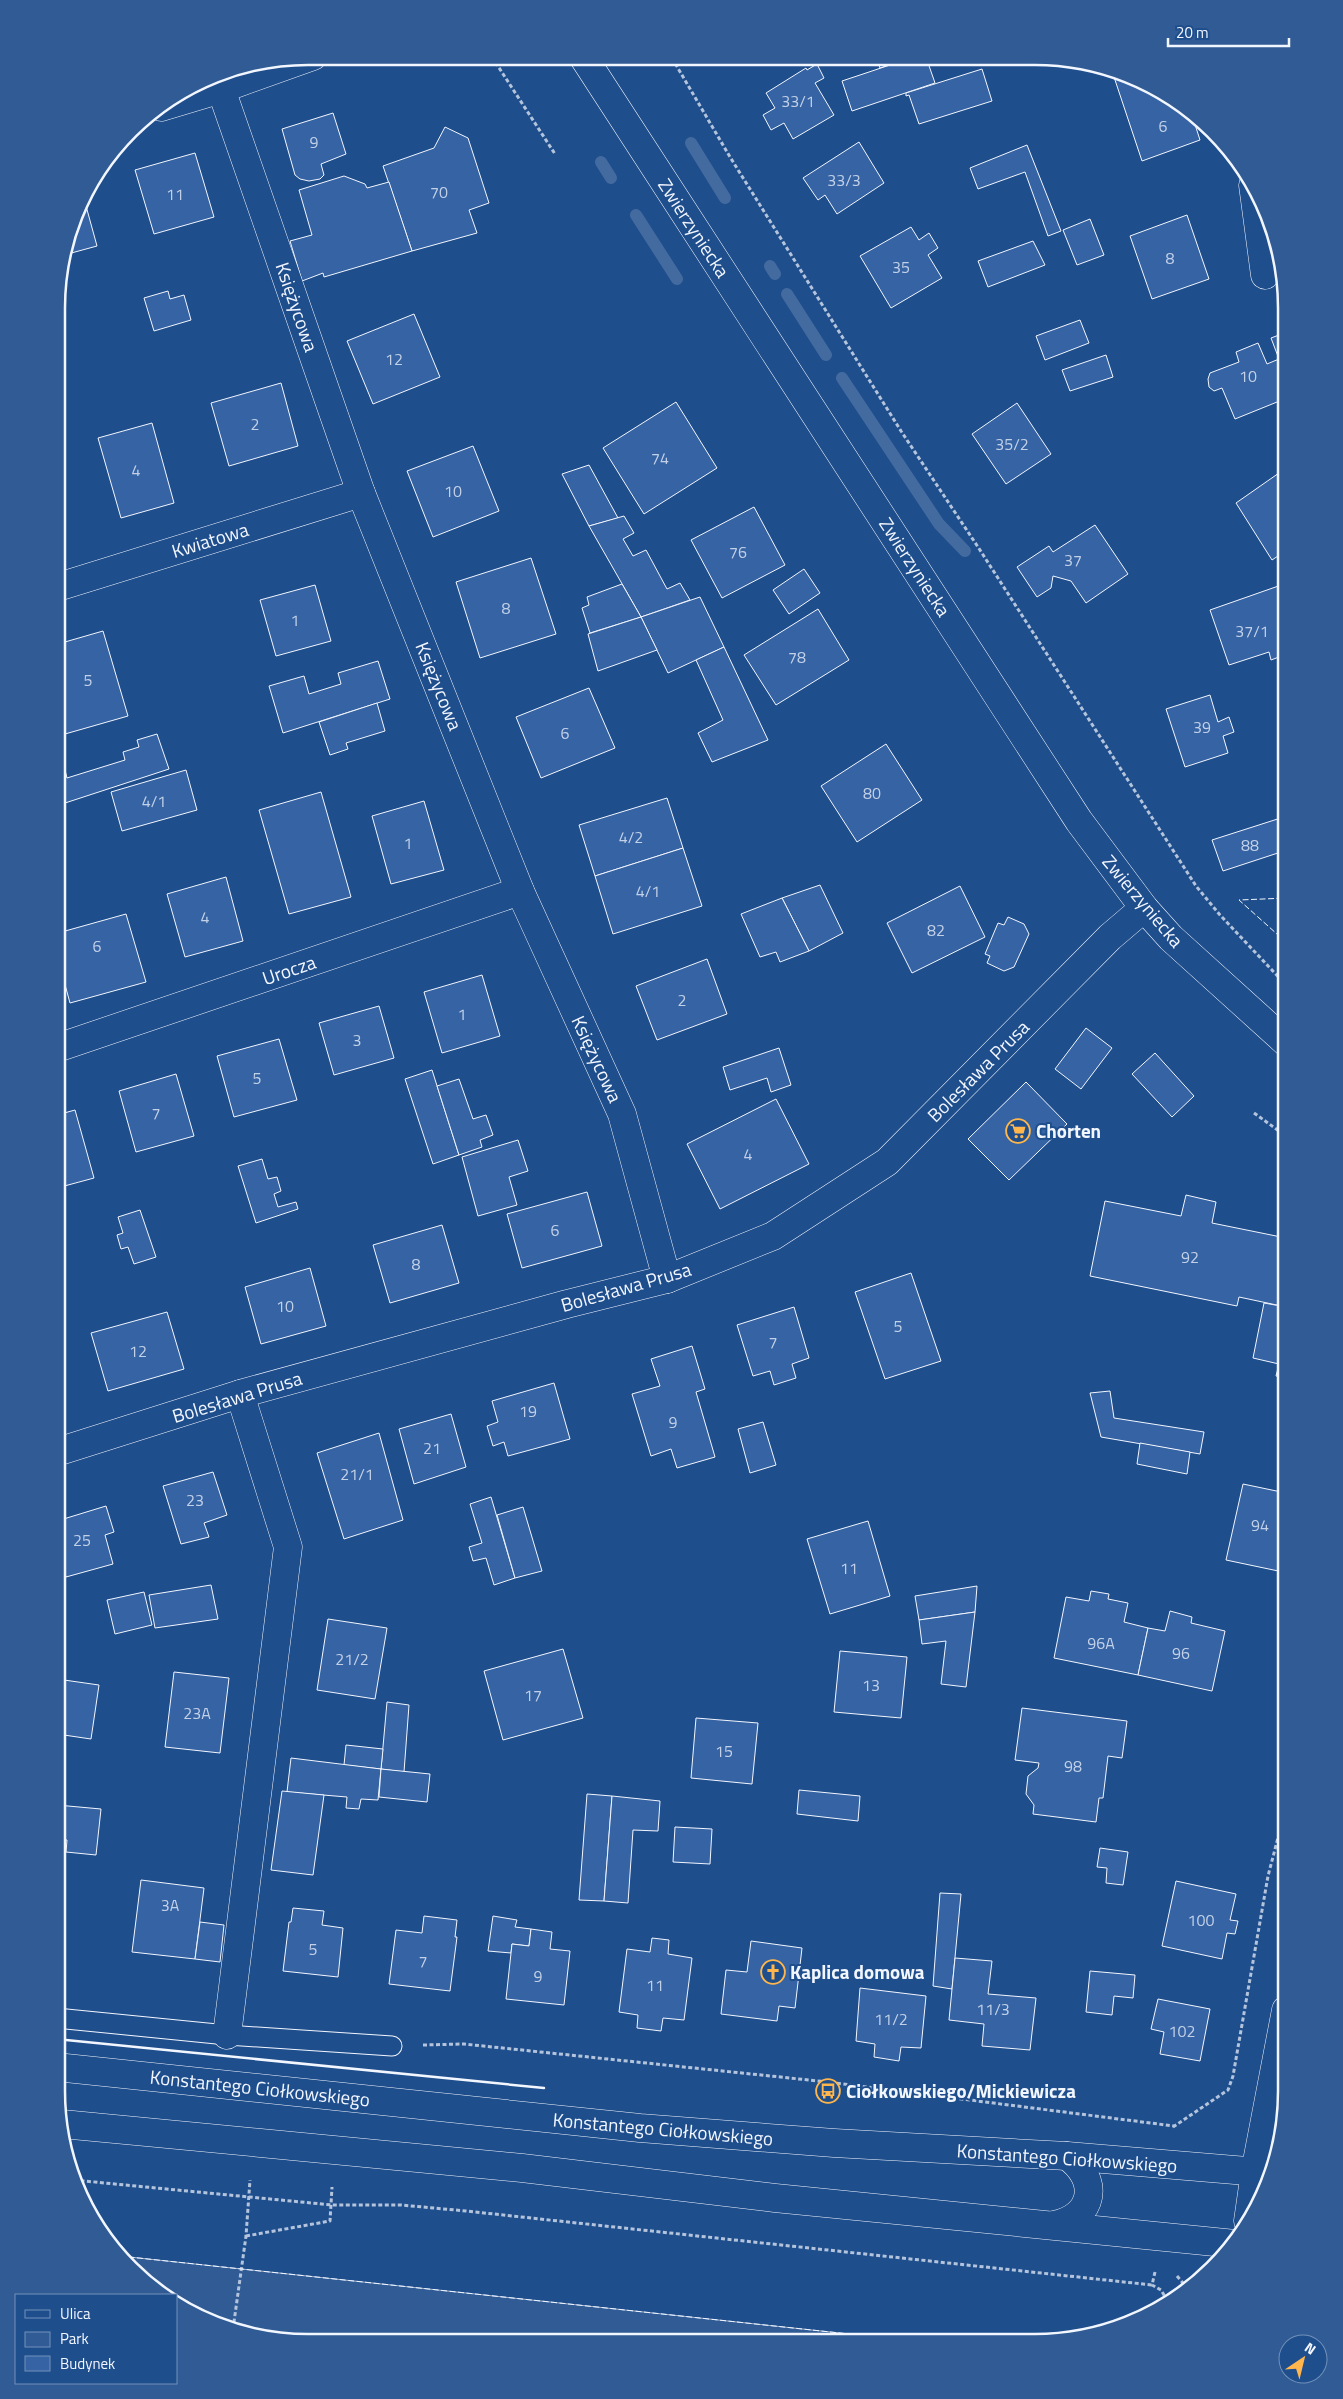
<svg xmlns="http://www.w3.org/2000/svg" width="1343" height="2399" font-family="'Titillium Web',sans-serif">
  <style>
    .green { fill: #305b95; stroke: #a8bbd7 }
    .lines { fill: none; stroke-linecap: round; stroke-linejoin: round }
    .stream { stroke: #446ba0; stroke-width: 12 }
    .building { fill: #3563a3; stroke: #f2f6ff }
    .service-casing { stroke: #f2f6ff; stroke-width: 21 }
    .minor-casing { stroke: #f2f6ff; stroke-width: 29 }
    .tertiary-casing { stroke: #f2f6ff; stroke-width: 29 }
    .primary-casing { stroke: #f2f6ff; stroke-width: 29 }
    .path { stroke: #b3c4dc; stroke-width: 3; stroke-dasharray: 4 2.5; stroke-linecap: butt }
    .service { stroke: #1f4e8c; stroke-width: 19 }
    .minor { stroke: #1f4e8c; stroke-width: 28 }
    .tertiary { stroke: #1f4e8c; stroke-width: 28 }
    .primary { stroke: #1f4e8c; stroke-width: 28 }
    .fence { stroke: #f2f6ff; stroke-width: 1; stroke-dasharray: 6 2.5; stroke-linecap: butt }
    .wall { stroke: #f2f6ff; stroke-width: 2.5 }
    .labels { text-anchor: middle; stroke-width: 4; stroke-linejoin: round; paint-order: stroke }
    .number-label { font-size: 16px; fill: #c3d1e8 }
    .street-label { font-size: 19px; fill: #f2f6ff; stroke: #1f4e8c }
    .poi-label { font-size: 19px; font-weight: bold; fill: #f2f6ff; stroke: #1f4e8c; text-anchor: start }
    .rim { fill: none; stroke: #f2f6ff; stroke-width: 2.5 }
  </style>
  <rect width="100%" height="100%" fill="#1f4e8c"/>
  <polygon class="green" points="120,2256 924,2342 275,2341 211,2324 176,2303 176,2295 162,2295 154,2291"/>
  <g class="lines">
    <g class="stream">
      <polyline points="691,143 725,198"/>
      <polyline points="601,162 611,178"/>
      <polyline points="636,215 677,279"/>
      <polyline points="770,266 775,274"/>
      <polyline points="787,294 826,355"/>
      <polyline points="842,378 939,524 965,551"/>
    </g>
  </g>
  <g class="building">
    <polygon points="877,60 905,60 880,68"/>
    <polygon points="905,60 927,60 935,83 852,111 842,81"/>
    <polygon points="817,64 824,78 815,83 834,115 793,139 784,123 771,130 763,115 775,108 766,93 806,68 807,70"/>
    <polygon points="982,69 992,101 919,124 909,95 906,96 906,93"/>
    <polygon points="1112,71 1146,82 1191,112 1200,140 1142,161"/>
    <polygon points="333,113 346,154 321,164 324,175 320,179 309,181 300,179 295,175 282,129"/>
    <polygon points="445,127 468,138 489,203 469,210 477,233 412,251 383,166 434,148"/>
    <polygon points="859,142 884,183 837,214 825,195 818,200 803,178"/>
    <polygon points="1027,145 1061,231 1048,236 1025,172 978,189 970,168"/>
    <polygon points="195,153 214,217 154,234 135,170"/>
    <polygon points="344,176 365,184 367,188 389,182 412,251 324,277 323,273 302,281 290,241 312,235 299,190"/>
    <polygon points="83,195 97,246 64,255 82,196"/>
    <polygon points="1187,215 1209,279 1152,299 1130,236"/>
    <polygon points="1090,219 1104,255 1077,265 1063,230"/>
    <polygon points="911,227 919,240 929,233 938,248 928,255 942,278 891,308 860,256"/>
    <polygon points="1033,241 1045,265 988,287 978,261"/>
    <polygon points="168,291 170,299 184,295 191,320 154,331 144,298"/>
    <polygon points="414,314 440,377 373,404 347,341"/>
    <polygon points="1080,320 1089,343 1045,360 1036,336"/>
    <polygon points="1287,332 1287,398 1235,419 1222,388 1214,391 1209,387 1208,379 1210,373 1239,362 1236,352 1258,343 1267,364 1279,359 1271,338"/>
    <polygon points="1106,355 1113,377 1070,391 1062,370"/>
    <polygon points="281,383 298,446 229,466 211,403"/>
    <polygon points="676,402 717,468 644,514 603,448"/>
    <polygon points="1017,403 1051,454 1006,484 972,434"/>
    <polygon points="152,423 174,503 121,518 98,438"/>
    <polygon points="473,446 499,511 433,537 407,471"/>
    <polygon points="589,465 618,518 589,526 562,474"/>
    <polygon points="1279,473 1287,485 1287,550 1272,560 1236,503"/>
    <polygon points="754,507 785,565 722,598 691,540"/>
    <polygon points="624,516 634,533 623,539 633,556 646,550 667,589 680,583 690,600 641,617 589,526"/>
    <polygon points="1095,525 1128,574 1086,603 1071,581 1053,576 1051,588 1037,597 1017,567 1049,546 1053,552"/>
    <polygon points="531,558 556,634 480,658 456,582"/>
    <polygon points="804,569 820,593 789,614 773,590"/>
    <polygon points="1287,583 1287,654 1271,660 1269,652 1229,665 1210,610"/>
    <polygon points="622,584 641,617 590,633 582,608 589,605 587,597"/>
    <polygon points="315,585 331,641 276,656 260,600"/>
    <polygon points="700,597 724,647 668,673 641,617"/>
    <polygon points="818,609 849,660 776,705 744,655"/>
    <polygon points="641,617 657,650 598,671 588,634"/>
    <polygon points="103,631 128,716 58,736 58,644"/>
    <polygon points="724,647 768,740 712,762 698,733 723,720 696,660"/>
    <polygon points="378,661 390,699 283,733 269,686 304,676 309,694 341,684 338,673"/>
    <polygon points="589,688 615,748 541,778 516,717"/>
    <polygon points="1210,695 1218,722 1229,717 1234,732 1223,736 1228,753 1185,767 1166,709"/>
    <polygon points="377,703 385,731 346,743 348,749 330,755 319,722"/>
    <polygon points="157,734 169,769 62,804 58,789 58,759 62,758 67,778 125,760 123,752 139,747 137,740"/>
    <polygon points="886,744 922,800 857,842 821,786"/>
    <polygon points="186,770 197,810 122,831 111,792"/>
    <polygon points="321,792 351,897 289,914 259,810"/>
    <polygon points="667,798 683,848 595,876 579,825"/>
    <polygon points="424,801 444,870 391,884 372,816"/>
    <polygon points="1287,816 1287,850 1223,871 1212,840"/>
    <polygon points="683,848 702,906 613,934 595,876"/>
    <polygon points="226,877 243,941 185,957 167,894"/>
    <polygon points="820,885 843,933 809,951 782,898"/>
    <polygon points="960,886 985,937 912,973 887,923"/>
    <polygon points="782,898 809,951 780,962 776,952 760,957 741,914"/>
    <polygon points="126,914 146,982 70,1003 58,959 58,933"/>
    <polygon points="1008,917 1024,924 1029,934 1014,967 1004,971 987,963 990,956 985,954 998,923 1004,925"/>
    <polygon points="707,959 727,1014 657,1040 636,986"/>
    <polygon points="482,975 500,1036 442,1053 424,992"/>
    <polygon points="379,1006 394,1058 334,1075 319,1023"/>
    <polygon points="1086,1028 1112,1048 1081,1089 1055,1069"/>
    <polygon points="279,1039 297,1100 234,1117 217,1056"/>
    <polygon points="779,1048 791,1085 771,1092 767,1078 730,1090 723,1067"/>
    <polygon points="1155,1053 1194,1096 1172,1117 1132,1074"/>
    <polygon points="432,1070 459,1155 433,1164 405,1079"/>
    <polygon points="176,1074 194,1136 136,1152 119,1091"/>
    <polygon points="459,1079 473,1119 486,1115 493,1135 480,1140 482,1147 459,1155 437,1086"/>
    <polygon points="1026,1082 1067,1124 1009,1180 968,1139"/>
    <polygon points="776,1099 809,1164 720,1209 687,1144"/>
    <polygon points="75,1110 94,1178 57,1188 57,1115"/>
    <polygon points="518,1140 528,1171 509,1177 517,1205 478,1216 462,1157"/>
    <polygon points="262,1159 268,1179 277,1177 281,1191 274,1194 278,1207 296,1202 298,1209 256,1223 238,1166"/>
    <polygon points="587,1192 602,1246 522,1268 507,1214"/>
    <polygon points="1186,1195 1216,1202 1212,1223 1286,1238 1286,1307 1239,1297 1237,1306 1090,1276 1105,1201 1181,1216"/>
    <polygon points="140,1210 156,1257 134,1264 128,1247 121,1249 117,1235 123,1233 118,1217"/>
    <polygon points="442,1225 459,1283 390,1303 373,1245"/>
    <polygon points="310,1268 326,1326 261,1344 245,1287"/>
    <polygon points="911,1273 941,1361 885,1379 855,1292"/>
    <polygon points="1264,1303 1286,1307 1286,1378 1276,1376 1279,1364 1253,1358"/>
    <polygon points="794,1307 809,1358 792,1364 796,1378 774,1385 770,1371 753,1376 737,1325"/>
    <polygon points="167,1312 184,1369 108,1391 91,1333"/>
    <polygon points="692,1346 705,1389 696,1392 715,1457 677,1468 671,1449 651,1456 632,1394 660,1386 651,1359"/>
    <polygon points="554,1383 570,1439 508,1456 504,1442 493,1446 487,1426 498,1422 492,1401"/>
    <polygon points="1110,1391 1114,1418 1204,1432 1200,1454 1101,1437 1090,1393"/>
    <polygon points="451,1414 466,1467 414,1484 399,1429"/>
    <polygon points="763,1422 776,1465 750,1473 738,1429"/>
    <polygon points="379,1433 403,1520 344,1539 317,1453"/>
    <polygon points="1140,1443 1190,1452 1187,1474 1137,1464"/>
    <polygon points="213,1472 227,1515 204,1523 209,1537 181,1544 163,1486"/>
    <polygon points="1243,1484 1286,1493 1286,1556 1283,1572 1226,1560"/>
    <polygon points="491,1497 515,1578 494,1585 486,1558 473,1561 469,1547 482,1543 470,1504"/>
    <polygon points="106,1506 114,1532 105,1535 113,1564 66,1577 57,1545 57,1521"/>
    <polygon points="523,1507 542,1571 515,1578 497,1515"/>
    <polygon points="868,1521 890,1596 830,1614 807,1539"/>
    <polygon points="211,1585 218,1619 155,1628 149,1595"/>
    <polygon points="977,1586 975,1612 919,1620 915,1596"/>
    <polygon points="1091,1591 1109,1594 1108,1599 1128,1603 1124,1622 1148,1628 1138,1675 1054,1658 1066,1597 1089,1601"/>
    <polygon points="144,1592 152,1625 115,1634 107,1600"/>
    <polygon points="1170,1611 1192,1617 1191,1623 1225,1631 1212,1691 1138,1675 1148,1628 1165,1631"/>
    <polygon points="975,1612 966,1687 941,1684 946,1641 922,1644 919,1620"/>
    <polygon points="328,1619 387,1628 375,1699 317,1690"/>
    <polygon points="563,1649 583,1718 503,1740 484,1671"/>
    <polygon points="840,1651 907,1657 901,1718 834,1712"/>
    <polygon points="174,1672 229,1678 220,1753 165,1747"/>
    <polygon points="57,1679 99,1685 91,1739 57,1734"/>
    <polygon points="387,1702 409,1705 404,1772 381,1769"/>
    <polygon points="1022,1708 1127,1721 1122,1758 1108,1756 1103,1798 1099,1798 1096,1822 1033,1814 1034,1805 1026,1794 1028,1776 1038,1768 1039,1763 1015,1760"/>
    <polygon points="696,1718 758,1723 752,1784 691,1778"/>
    <polygon points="346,1745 383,1749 381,1769 344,1765"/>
    <polygon points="291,1758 381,1769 378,1800 361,1799 359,1809 346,1808 347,1797 287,1792"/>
    <polygon points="381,1769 430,1774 427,1802 379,1797"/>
    <polygon points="799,1790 860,1796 858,1821 797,1814"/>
    <polygon points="282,1791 324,1795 313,1875 271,1870"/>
    <polygon points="587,1794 612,1796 604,1901 579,1900"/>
    <polygon points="612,1796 660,1801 658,1831 633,1830 628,1903 604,1901"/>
    <polygon points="57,1805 101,1809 96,1855 66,1852 67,1840 57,1839"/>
    <polygon points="675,1827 712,1829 710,1864 673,1862"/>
    <polygon points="1100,1848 1128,1852 1123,1885 1106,1883 1107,1868 1097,1867"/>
    <polygon points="141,1880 204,1888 195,1959 132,1952"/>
    <polygon points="1176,1881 1236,1894 1230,1920 1238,1921 1235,1934 1227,1933 1222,1959 1162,1946"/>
    <polygon points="940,1893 961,1894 952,1989 933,1986"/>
    <polygon points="293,1908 324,1911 322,1925 343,1928 338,1977 283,1971 289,1922 291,1922"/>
    <polygon points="424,1916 457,1920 455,1937 457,1937 450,1991 389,1984 396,1930 422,1933"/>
    <polygon points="493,1916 517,1920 515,1927 531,1929 529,1946 512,1944 511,1953 488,1951"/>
    <polygon points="200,1922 224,1925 220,1962 195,1959"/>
    <polygon points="531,1929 552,1932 550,1949 570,1951 564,2005 506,1999 512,1944 529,1946"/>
    <polygon points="652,1938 669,1940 668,1954 692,1958 684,2020 663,2018 661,2031 637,2028 638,2015 619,2012 627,1949 650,1952"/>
    <polygon points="751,1941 802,1948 795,2008 779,2006 777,2021 721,2014 726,1970 747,1972"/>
    <polygon points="955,1958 992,1961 988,1994 1036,1998 1030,2050 982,2046 984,2024 949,2020"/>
    <polygon points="1090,1971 1135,1975 1133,1998 1114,1996 1112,2015 1086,2012"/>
    <polygon points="860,1988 926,1996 921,2048 901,2047 899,2061 874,2057 875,2044 856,2041"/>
    <polygon points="1158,1999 1210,2009 1200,2061 1160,2054 1164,2032 1151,2029"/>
  </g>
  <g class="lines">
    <g class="service-casing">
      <polyline id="service" points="56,2018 227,2035 392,2046"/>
    </g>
    <g class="minor-casing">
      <g id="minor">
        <polyline points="221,89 361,493 520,891 622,1114 667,1279"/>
        <polyline points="161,107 221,89 313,56"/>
        <polyline points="1253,185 1265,275"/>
        <polyline points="58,587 361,493"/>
        <polyline points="57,1048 520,891"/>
        <polyline points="57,1452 240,1394 567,1304 667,1279 773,1236 887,1162 1110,937 1144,908"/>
        <polyline points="227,2035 288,1547 240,1394"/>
      </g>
    </g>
    <g class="tertiary-casing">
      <g id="tertiary">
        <polyline points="584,58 1079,821 1144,908 1171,938 1287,1043"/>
        <polyline points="1248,2221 1255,2172 1286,2010"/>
      </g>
    </g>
    <g class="primary-casing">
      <g id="primary">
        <polyline points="56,2067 640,2128 834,2143 1067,2156 1271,2173"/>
        <polyline points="62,2124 522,2168 775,2198 1235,2244"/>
        <path d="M1054 2225C1095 2217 1100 2179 1067 2156"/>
      </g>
    </g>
    <g class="path">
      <polyline points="492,57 555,154"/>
      <polyline points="672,58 730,157 901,431 978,547 1196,886 1220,915 1287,986"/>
      <polyline points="1254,1113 1286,1136"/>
      <polyline points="423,2045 464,2044 828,2082 1174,2126"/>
      <polyline points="1173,2127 1228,2090 1233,2076 1268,1876 1286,1807"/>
      <polyline points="74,2180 332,2205 401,2205 466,2211 1152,2285"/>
      <polyline points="246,2236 330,2221 332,2187"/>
      <polyline points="1155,2272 1152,2285 1161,2290 1169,2303"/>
      <polyline points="1177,2276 1188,2289"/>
      <polyline points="233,2329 246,2236 250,2180"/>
      <polyline points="239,2331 315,2341"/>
    </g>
    <use href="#service" class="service"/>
    <use href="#minor" class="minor"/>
    <use href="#tertiary" class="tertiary"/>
    <use href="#primary" class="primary"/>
    <g class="fence">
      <polyline points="1287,943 1239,900 1287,898"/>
      <polyline points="120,2256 924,2342"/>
    </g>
    <polyline class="wall" points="56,2039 544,2088"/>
  </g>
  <defs>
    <g id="supermarket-ring" transform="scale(1.25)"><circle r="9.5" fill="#1f4e8c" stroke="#ffb74d" stroke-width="1.5"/><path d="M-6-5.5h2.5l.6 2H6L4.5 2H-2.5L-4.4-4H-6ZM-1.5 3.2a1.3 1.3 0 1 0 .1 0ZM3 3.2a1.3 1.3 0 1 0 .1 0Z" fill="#ffb74d"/></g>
    <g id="church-ring" transform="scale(1.25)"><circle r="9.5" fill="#1f4e8c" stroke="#ffb74d" stroke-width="1.5"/><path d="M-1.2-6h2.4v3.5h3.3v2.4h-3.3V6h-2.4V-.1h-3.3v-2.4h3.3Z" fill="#ffb74d"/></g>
    <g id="bus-ring" transform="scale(1.25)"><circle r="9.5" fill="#1f4e8c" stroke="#ffb74d" stroke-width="1.5"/><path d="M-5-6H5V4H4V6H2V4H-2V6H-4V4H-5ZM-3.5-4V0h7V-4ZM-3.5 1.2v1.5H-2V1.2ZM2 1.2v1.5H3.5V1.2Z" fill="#ffb74d"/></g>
  </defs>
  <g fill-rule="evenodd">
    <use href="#supermarket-ring" x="1018" y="1131"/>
    <use href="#church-ring" x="773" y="1972"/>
    <use href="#bus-ring" x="828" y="2091"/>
  </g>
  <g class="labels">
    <g class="number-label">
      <text x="798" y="107">33/1</text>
      <text x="1163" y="132">6</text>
      <text x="314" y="148">9</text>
      <text x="844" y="186">33/3</text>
      <text x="439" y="198">70</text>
      <text x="175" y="200">11</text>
      <text x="1170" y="264">8</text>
      <text x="901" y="273">35</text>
      <text x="394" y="365">12</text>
      <text x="1248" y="382">10</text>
      <text x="255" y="430">2</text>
      <text x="1012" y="450">35/2</text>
      <text x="660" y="464">74</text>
      <text x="136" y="476">4</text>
      <text x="453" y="497">10</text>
      <text x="738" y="558">76</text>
      <text x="1073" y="566">37</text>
      <text x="506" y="614">8</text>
      <text x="295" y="626">1</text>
      <text x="1252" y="637">37/1</text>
      <text x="797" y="663">78</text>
      <text x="88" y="686">5</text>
      <text x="1202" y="733">39</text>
      <text x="565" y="739">6</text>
      <text x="872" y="799">80</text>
      <text x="154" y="807">4/1</text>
      <text x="631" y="843">4/2</text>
      <text x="408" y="849">1</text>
      <text x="1250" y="851">88</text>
      <text x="648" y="897">4/1</text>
      <text x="205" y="923">4</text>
      <text x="936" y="936">82</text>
      <text x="97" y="952">6</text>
      <text x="682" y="1006">2</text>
      <text x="462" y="1020">1</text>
      <text x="357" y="1046">3</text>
      <text x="257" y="1084">5</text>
      <text x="156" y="1119">7</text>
      <text x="748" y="1160">4</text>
      <text x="555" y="1236">6</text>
      <text x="1190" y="1263">92</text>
      <text x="416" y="1270">8</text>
      <text x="285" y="1312">10</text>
      <text x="898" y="1332">5</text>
      <text x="773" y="1348">7</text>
      <text x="138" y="1357">12</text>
      <text x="528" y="1417">19</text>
      <text x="673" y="1428">9</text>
      <text x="432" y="1454">21</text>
      <text x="357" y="1480">21/1</text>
      <text x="195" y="1506">23</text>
      <text x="1260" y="1531">94</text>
      <text x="82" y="1546">25</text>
      <text x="849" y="1574">11</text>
      <text x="1101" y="1649">96A</text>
      <text x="1181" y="1659">96</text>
      <text x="352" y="1665">21/2</text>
      <text x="871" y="1691">13</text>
      <text x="533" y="1701">17</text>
      <text x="197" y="1719">23A</text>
      <text x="724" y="1757">15</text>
      <text x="1073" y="1772">98</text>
      <text x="170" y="1911">3A</text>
      <text x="1201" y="1926">100</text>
      <text x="313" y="1955">5</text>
      <text x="423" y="1967">7</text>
      <text x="538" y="1982">9</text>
      <text x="655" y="1991">11</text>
      <text x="993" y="2015">11/3</text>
      <text x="891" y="2025">11/2</text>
      <text x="1182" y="2037">102</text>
    </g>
    <g class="street-label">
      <text transform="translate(694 228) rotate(57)" y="7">Zwierzyniecka</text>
      <text transform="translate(297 307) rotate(71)" y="7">Księżycowa</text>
      <text transform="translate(210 540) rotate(-17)" y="7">Kwiatowa</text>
      <text transform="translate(915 567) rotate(57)" y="7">Zwierzyniecka</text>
      <text transform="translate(439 686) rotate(68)" y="7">Księżycowa</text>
      <text transform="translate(1143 901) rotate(50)" y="7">Zwierzyniecka</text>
      <text transform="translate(289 970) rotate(-19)" y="7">Urocza</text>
      <text transform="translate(597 1059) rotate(65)" y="7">Księżycowa</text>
      <text transform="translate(978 1071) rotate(-45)" y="7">Bolesława Prusa</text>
      <text transform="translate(626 1287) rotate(-16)" y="7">Bolesława Prusa</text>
      <text transform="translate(237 1397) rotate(-17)" y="7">Bolesława Prusa</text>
      <text transform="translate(260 2088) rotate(6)" y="7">Konstantego Ciołkowskiego</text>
      <text transform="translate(663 2129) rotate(5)" y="7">Konstantego Ciołkowskiego</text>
      <text transform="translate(1067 2158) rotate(4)" y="7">Konstantego Ciołkowskiego</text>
    </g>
    <g class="poi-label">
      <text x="1036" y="1138">Chorten</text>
      <text x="790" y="1979">Kaplica domowa</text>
      <text x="846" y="2098">Ciołkowskiego/Mickiewicza</text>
    </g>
  </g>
  <path d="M0 0H1343V2399H0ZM308 65H1035A243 243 0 0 1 1278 308V2091A243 243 0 0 1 1035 2334H308A243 243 0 0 1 65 2091V308A243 243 0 0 1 308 65Z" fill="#305b95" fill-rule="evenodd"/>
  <path class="rim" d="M308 65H1035A243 243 0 0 1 1278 308V2091A243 243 0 0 1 1035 2334H308A243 243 0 0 1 65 2091V308A243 243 0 0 1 308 65Z"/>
  <rect x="15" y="2294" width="162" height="90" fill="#1f4e8c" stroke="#7391ba"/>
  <rect x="25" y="2310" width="25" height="8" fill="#1f4e8c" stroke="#7391ba"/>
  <text x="60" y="2319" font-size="15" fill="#f2f6ff">Ulica</text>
  <rect x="25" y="2332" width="25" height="15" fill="#305b95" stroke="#7391ba"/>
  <text x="60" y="2344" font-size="15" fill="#f2f6ff">Park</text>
  <rect x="25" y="2356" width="25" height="15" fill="#3563a3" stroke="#7391ba"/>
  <text x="60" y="2369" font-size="15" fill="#f2f6ff">Budynek</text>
  <g transform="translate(1303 2359) rotate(35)"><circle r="24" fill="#1f4e8c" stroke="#7391ba"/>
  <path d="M0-4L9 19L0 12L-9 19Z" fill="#ffb74d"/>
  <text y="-8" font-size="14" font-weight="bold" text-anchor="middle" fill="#f2f6ff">N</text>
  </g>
  <path d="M1168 38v8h121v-8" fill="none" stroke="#f2f6ff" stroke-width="2.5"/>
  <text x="1176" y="38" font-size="15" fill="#f2f6ff" stroke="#1f4e8c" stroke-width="4" paint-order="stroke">20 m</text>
</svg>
